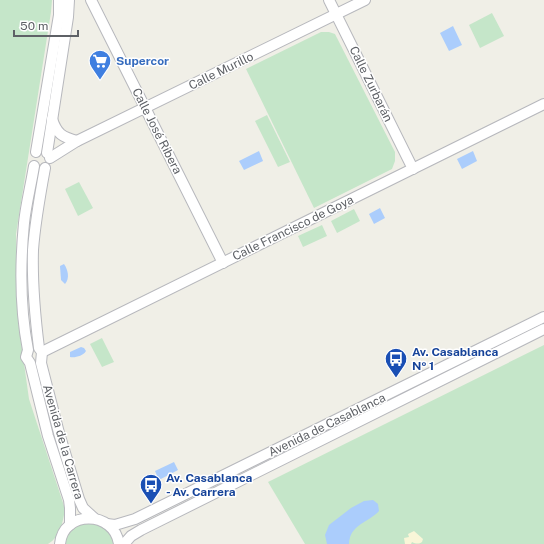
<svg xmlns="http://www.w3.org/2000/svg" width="544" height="544" font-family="'Public Sans',sans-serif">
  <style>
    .green { fill: #c5e6c9 }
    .sand { fill: #f9f6d8 }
    .water { fill: #abcdfc }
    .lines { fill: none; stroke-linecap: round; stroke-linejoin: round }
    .minor-casing { stroke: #b7b8bd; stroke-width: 12 }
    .minor { stroke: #fff; stroke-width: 10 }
    .labels { text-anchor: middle; stroke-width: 3; stroke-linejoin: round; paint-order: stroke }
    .shop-label { font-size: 12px; font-weight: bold; fill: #366cbe; stroke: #fff; text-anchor: start }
    .street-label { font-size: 12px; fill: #5e6166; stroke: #fff }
    .transit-label { font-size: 12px; font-weight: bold; fill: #164399; stroke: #fff; text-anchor: start }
  </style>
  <rect width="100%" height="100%" fill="#f0efe7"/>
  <g class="green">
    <path d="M0 0H52L51 12 16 234 18 321 29 399 65 509C63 522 60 537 48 544H0Z"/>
    <polygon points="492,13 504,36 480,48 469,25"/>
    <polygon points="321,32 329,32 335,34 395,152 395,161 392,169 314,208 246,69"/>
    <polygon points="267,115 290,162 278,167 255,121"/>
    <polygon points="79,182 93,208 78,216 65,189"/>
    <polygon points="354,209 360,221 337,233 331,221"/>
    <polygon points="322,225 327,236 303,247 298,236"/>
    <polygon points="102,338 114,362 102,367 90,344"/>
    <polygon points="544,345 544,544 305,544 268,482"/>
    <path d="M84 522 101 524 113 537 115 544H64C66 533 73 527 84 522Z"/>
  </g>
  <path class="sand" d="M414 531 423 539 422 542C419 544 416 544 412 542L411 544H405L404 538 409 537 408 534Z"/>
  <g class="water">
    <polygon points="453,26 462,45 449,51 440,33"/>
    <polygon points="259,151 263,161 244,170 239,161"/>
    <polygon points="473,151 477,161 462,169 457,159"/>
    <polygon points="380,208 385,218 374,224 369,214"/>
    <path d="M64 264C68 270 70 278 65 284L61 280 60 266Z"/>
    <path d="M81 347 84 348 86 351C83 356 75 358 70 357V352Z"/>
    <polygon points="174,462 178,470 159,480 155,471"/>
    <path d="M373 500 378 504 379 511C368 523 350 524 349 544H327L325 535 329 525 351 508 364 501Z"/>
  </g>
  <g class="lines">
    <g class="minor-casing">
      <g id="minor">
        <polyline points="91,0 223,263"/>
        <polyline points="329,0 413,169"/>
        <path d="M52 119C57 134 62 137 77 141"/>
        <polyline points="36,152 59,15 59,0"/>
        <polyline points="47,153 68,17 69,0"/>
        <polyline points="50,158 77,141 365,0"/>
        <path d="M34 166C31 185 26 204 24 223 20 265 20 309 28 350L26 357 30 363 48 436 69 500 70 508V525"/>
        <path d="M45 168C40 195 35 222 33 250 32 283 35 316 39 348L42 352 41 363 59 433 79 499 83 508 94 518"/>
        <polyline points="42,352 544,104"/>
        <polyline points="107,524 115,525 135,519 544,317"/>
        <path d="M60 544C63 510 114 510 119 544"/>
        <polyline points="124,544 131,536 141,530 544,329"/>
      </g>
    </g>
    <use href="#minor" class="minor"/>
  </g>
  <defs>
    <g id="supermarket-pin" transform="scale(1.15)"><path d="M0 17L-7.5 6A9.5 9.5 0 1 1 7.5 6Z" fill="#3f7fe0" stroke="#fff"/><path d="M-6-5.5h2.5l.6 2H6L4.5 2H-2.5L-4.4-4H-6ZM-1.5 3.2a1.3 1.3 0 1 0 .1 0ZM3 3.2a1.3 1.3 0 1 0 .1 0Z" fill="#fff"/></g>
    <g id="bus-pin" transform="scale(1.15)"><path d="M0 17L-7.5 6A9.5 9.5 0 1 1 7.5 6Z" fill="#1a4fb4" stroke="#fff"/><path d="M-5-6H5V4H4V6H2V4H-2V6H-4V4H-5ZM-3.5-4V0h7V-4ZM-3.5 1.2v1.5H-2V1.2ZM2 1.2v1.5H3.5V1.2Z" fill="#fff"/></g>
  </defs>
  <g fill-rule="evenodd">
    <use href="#supermarket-pin" x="100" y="61"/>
    <use href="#bus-pin" x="396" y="359"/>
    <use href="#bus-pin" x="151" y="485"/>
  </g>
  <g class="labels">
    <g class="shop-label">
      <text x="116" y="65">Supercor</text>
    </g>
    <g class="street-label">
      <text transform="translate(221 71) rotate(-26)" y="4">Calle Murillo</text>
      <text transform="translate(371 84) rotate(64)" y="4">Calle Zurbarán</text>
      <text transform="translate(157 131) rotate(63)" y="4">Calle José Ribera</text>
      <text transform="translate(293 228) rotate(-26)" y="4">Calle Francisco de Goya</text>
      <text transform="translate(327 425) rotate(-26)" y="4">Avenida de Casablanca</text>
      <text transform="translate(63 442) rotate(74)" y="4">Avenida de la Carrera</text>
    </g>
    <g class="transit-label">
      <text x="412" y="356">Av. Casablanca<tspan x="412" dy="14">Nº 1</tspan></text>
      <text x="166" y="482">Av. Casablanca<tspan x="166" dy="14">- Av. Carrera</tspan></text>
    </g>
  </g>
  <path d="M14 30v6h64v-6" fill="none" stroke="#5e6166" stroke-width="2"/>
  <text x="20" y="30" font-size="12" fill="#5e6166" stroke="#ffffff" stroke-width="3" paint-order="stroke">50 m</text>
</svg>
